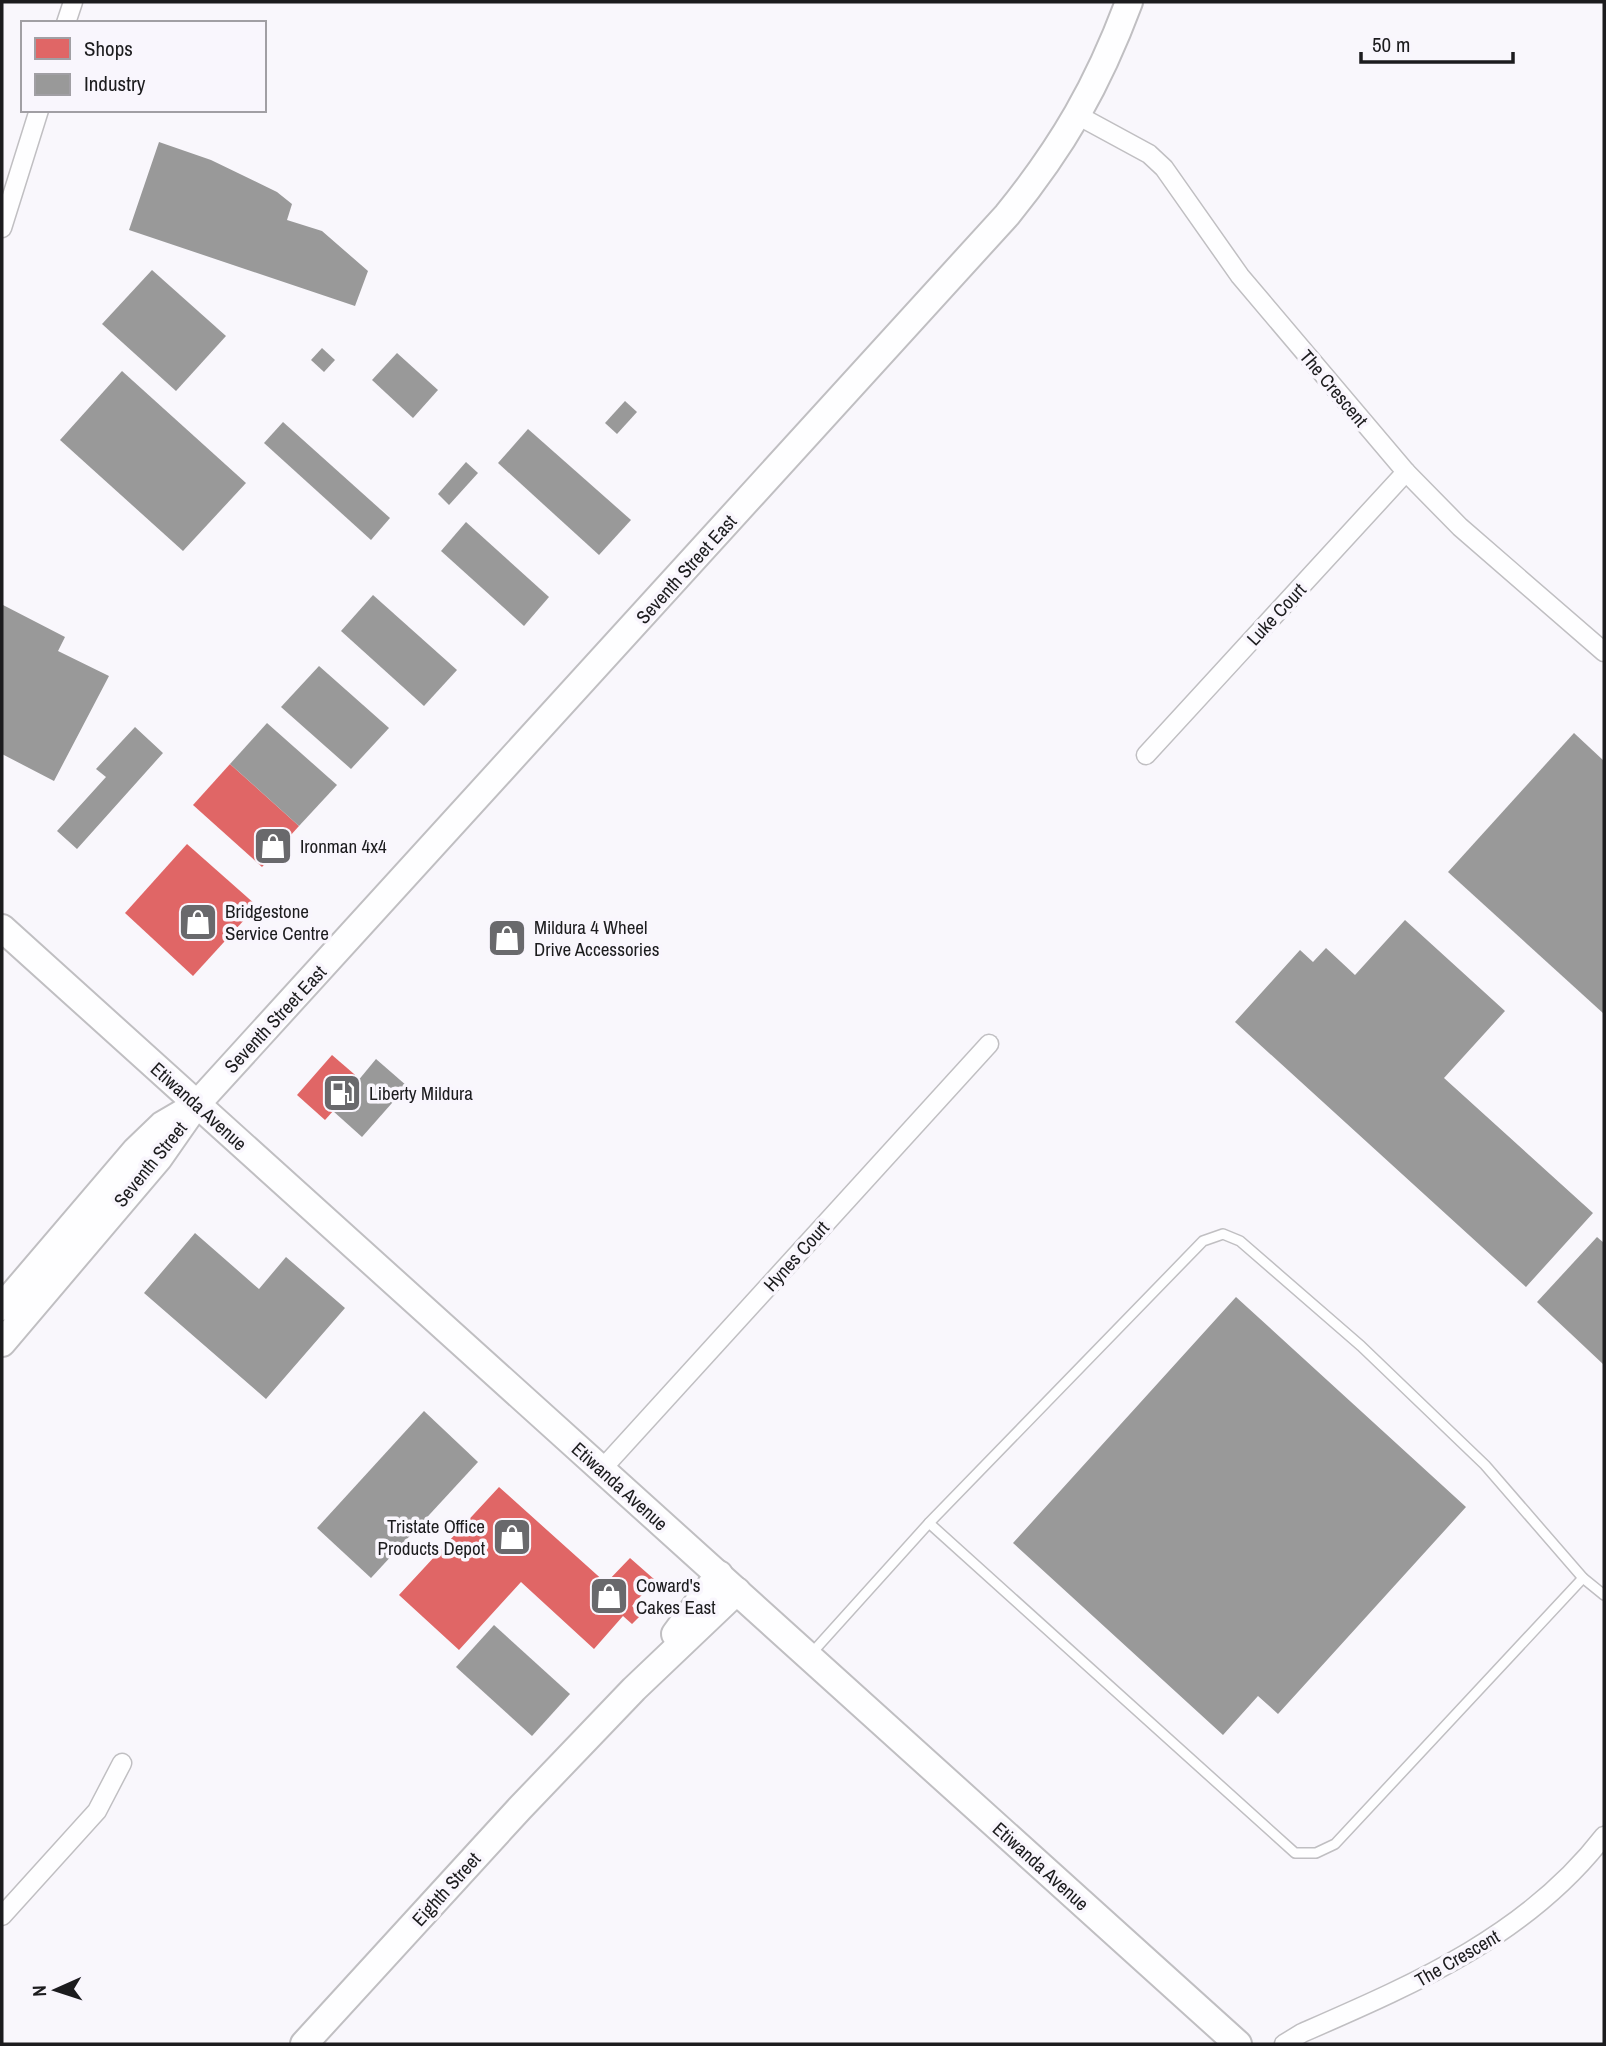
<svg xmlns="http://www.w3.org/2000/svg" width="1606" height="2046" font-family="'Archivo Narrow',sans-serif">
  <style>
    .shops { fill: #e06666 }
    .industry { fill: #999 }
    .lines { fill: none; stroke-linecap: round; stroke-linejoin: round }
    .lane-casing { stroke: #c0bfc2; stroke-width: 12 }
    .street-casing { stroke: #c0bfc2; stroke-width: 21 }
    .secondary-casing { stroke: #c0bfc2; stroke-width: 30 }
    .lane { stroke: #fefeff; stroke-width: 9 }
    .street { stroke: #fefeff; stroke-width: 18 }
    .secondary { stroke: #fefeff; stroke-width: 26 }
    .labels { text-anchor: middle; stroke-width: 7; stroke-linejoin: round; paint-order: stroke }
    .street-label { font-size: 19px; fill: #1c1c1e; stroke: #f9f6fd }
    .poi-label { font-size: 19px; fill: #1c1c1e; stroke: #f9f6fd; text-anchor: start }
  </style>
  <rect width="100%" height="100%" fill="#f9f7fc"/>
  <g class="shops">
    <polygon points="230,764 299,826 262,867 193,805"/>
    <polygon points="187,844 257,906 193,976 125,913"/>
    <polygon points="332,1055 361,1080 325,1120 297,1095"/>
    <polygon points="499,1487 606,1583 630,1558 655,1580 632,1606 641,1615 632,1624 623,1616 594,1649 521,1582 459,1650 399,1595"/>
  </g>
  <g class="industry">
    <polygon points="159,142 211,160 277,192 292,204 287,220 322,231 368,271 355,306 129,230"/>
    <polygon points="152,270 226,336 176,391 102,324"/>
    <polygon points="322,348 335,360 324,372 311,360"/>
    <polygon points="397,353 438,390 413,418 372,380"/>
    <polygon points="122,371 246,483 183,551 60,440"/>
    <polygon points="625,401 637,412 617,434 605,423"/>
    <polygon points="283,422 390,518 371,540 264,443"/>
    <polygon points="528,429 631,520 599,555 498,463"/>
    <polygon points="466,462 478,473 449,505 438,494"/>
    <polygon points="466,522 549,597 524,626 441,551"/>
    <polygon points="373,595 457,670 424,706 341,631"/>
    <polygon points="3,605 65,637 58,651 109,676 54,781 2,754"/>
    <polygon points="319,666 389,728 351,769 281,707"/>
    <polygon points="267,723 337,785 299,826 230,764"/>
    <polygon points="135,727 163,753 77,849 57,831 106,777 96,769"/>
    <polygon points="1574,733 1604,761 1604,1014 1448,872"/>
    <polygon points="1405,920 1505,1011 1444,1078 1593,1213 1526,1287 1235,1022 1300,950 1313,962 1326,948 1355,975"/>
    <polygon points="376,1059 407,1086 362,1137 333,1111"/>
    <polygon points="195,1233 259,1289 286,1257 345,1308 266,1399 144,1293"/>
    <polygon points="1597,1237 1604,1243 1604,1365 1537,1302"/>
    <polygon points="1236,1297 1466,1507 1278,1714 1258,1696 1223,1735 1013,1543"/>
    <polygon points="424,1411 478,1462 371,1578 317,1528"/>
    <polygon points="494,1625 570,1694 532,1736 456,1667"/>
  </g>
  <g class="lines">
    <g class="lane-casing">
      <g id="lane">
        <polyline points="929,1523 1295,1853 1316,1853 1335,1844 1583,1578"/>
        <polyline points="810,1655 929,1523 1203,1241 1223,1234 1240,1241 1361,1346 1485,1465 1583,1578 1604,1595"/>
      </g>
    </g>
    <g class="street-casing">
      <g id="street">
        <polyline points="66,23 73,2"/>
        <polyline points="1079,116 1149,154 1164,168 1240,276 1406,472 1460,527 1604,652"/>
        <polyline points="2,228 39,110"/>
        <polyline points="1146,755 1406,472"/>
        <polyline points="602,1469 989,1044"/>
        <polyline points="2,1916 97,1811 122,1763"/>
        <path d="M1284 2044 1302 2033C1414 1984 1527 1936 1604 1836"/>
      </g>
    </g>
    <g class="secondary-casing">
      <g id="secondary">
        <polyline points="2,928 1238,2044"/>
        <polyline points="2,1307 136,1150 162,1125 186,1111"/>
        <path d="M2 1343 159 1158 196 1105 1007 215C1063 146 1098 85 1129 2"/>
        <polyline points="675,1634 719,1574"/>
        <polyline points="304,2044 520,1808 634,1689 737,1591"/>
      </g>
    </g>
    <use href="#lane" class="lane"/>
    <use href="#street" class="street"/>
    <use href="#secondary" class="secondary"/>
  </g>
  <defs>
    <g id="shop-square" transform="scale(2.0125)"><rect x="-9" y="-9" width="18" height="18" rx="4" fill="#69696c" stroke="#f9f6fd"/><path d="M-5-2.5h2.3a2.7 3.5 0 0 1 5.4 0H5L5.5 6h-11ZM-1.5-2.5h3a1.5 2.3 0 0 0-3 0Z" fill="#fff"/></g>
    <g id="fuel-square" transform="scale(2.0125)"><rect x="-9" y="-9" width="18" height="18" rx="4" fill="#69696c" stroke="#f9f6fd"/><path d="M-5.5-6h7V0h2V4h1.3V-2.5L3-4.5l.8-.8L6-3V5H2.5V1h-1V6h-7ZM-4.2-4.7v3.2H.2V-4.7Z" fill="#fff"/></g>
  </defs>
  <g fill-rule="evenodd">
    <use href="#shop-square" x="273" y="846"/>
    <use href="#shop-square" x="198" y="922"/>
    <use href="#shop-square" x="507" y="938"/>
    <use href="#fuel-square" x="342" y="1093"/>
    <use href="#shop-square" x="512" y="1537"/>
    <use href="#shop-square" x="609" y="1596"/>
  </g>
  <g class="labels">
    <g class="street-label">
      <text transform="translate(1334 388) rotate(50)" y="7">The Crescent</text>
      <text transform="translate(686 569) rotate(-48)" y="7">Seventh Street East</text>
      <text transform="translate(1276 614) rotate(-47)" y="7">Luke Court</text>
      <text transform="translate(275 1019) rotate(-47)" y="7">Seventh Street East</text>
      <text transform="translate(199 1106) rotate(42)" y="7">Etiwanda Avenue</text>
      <text transform="translate(150 1164) rotate(-51)" y="7">Seventh Street</text>
      <text transform="translate(796 1256) rotate(-48)" y="7">Hynes Court</text>
      <text transform="translate(620 1486) rotate(42)" y="7">Etiwanda Avenue</text>
      <text transform="translate(1041 1866) rotate(42)" y="7">Etiwanda Avenue</text>
      <text transform="translate(446 1889) rotate(-48)" y="7">Eighth Street</text>
      <text transform="translate(1457 1958) rotate(-30)" y="7">The Crescent</text>
    </g>
    <g class="poi-label">
      <text x="300" y="853">Ironman 4x4</text>
      <text x="225" y="918">Bridgestone<tspan x="225" dy="22">Service Centre</tspan></text>
      <text x="534" y="934">Mildura 4 Wheel<tspan x="534" dy="22">Drive Accessories</tspan></text>
      <text x="369" y="1100">Liberty Mildura</text>
      <text x="485" y="1533" text-anchor="end">Tristate Office<tspan x="485" dy="22">Products Depot</tspan></text>
      <text x="636" y="1592">Coward's<tspan x="636" dy="22">Cakes East</tspan></text>
    </g>
  </g>
  <rect width="1606" height="2046" fill="none" stroke="#1c1c1e" stroke-width="7"/>
  <rect x="21" y="21" width="245" height="91" fill="#f9f6fd" stroke="#a19fa4" stroke-width="2"/>
  <rect x="35" y="38" width="35" height="21" fill="#e06666" stroke="#a19fa4" stroke-width="2"/>
  <text x="84" y="56" font-size="21" fill="#1c1c1e">Shops</text>
  <rect x="35" y="74" width="35" height="21" fill="#999999" stroke="#a19fa4" stroke-width="2"/>
  <text x="84" y="91" font-size="21" fill="#1c1c1e">Industry</text>
  <g transform="translate(56 1990) rotate(267)" stroke="#f9f6fd" stroke-width="5" paint-order="stroke">
  <path d="M0-5L12 26L0 18L-12 26Z" fill="#1c1c1e"/>
  <text y="-10" font-size="19" font-weight="bold" text-anchor="middle" fill="#1c1c1e">N</text>
  </g>
  <path d="M1361 52v10h152v-10" fill="none" stroke="#1c1c1e" stroke-width="3.5"/>
  <text x="1372" y="52" font-size="21" fill="#1c1c1e" stroke="#f9f6fd" stroke-width="5" paint-order="stroke">50 m</text>
</svg>
